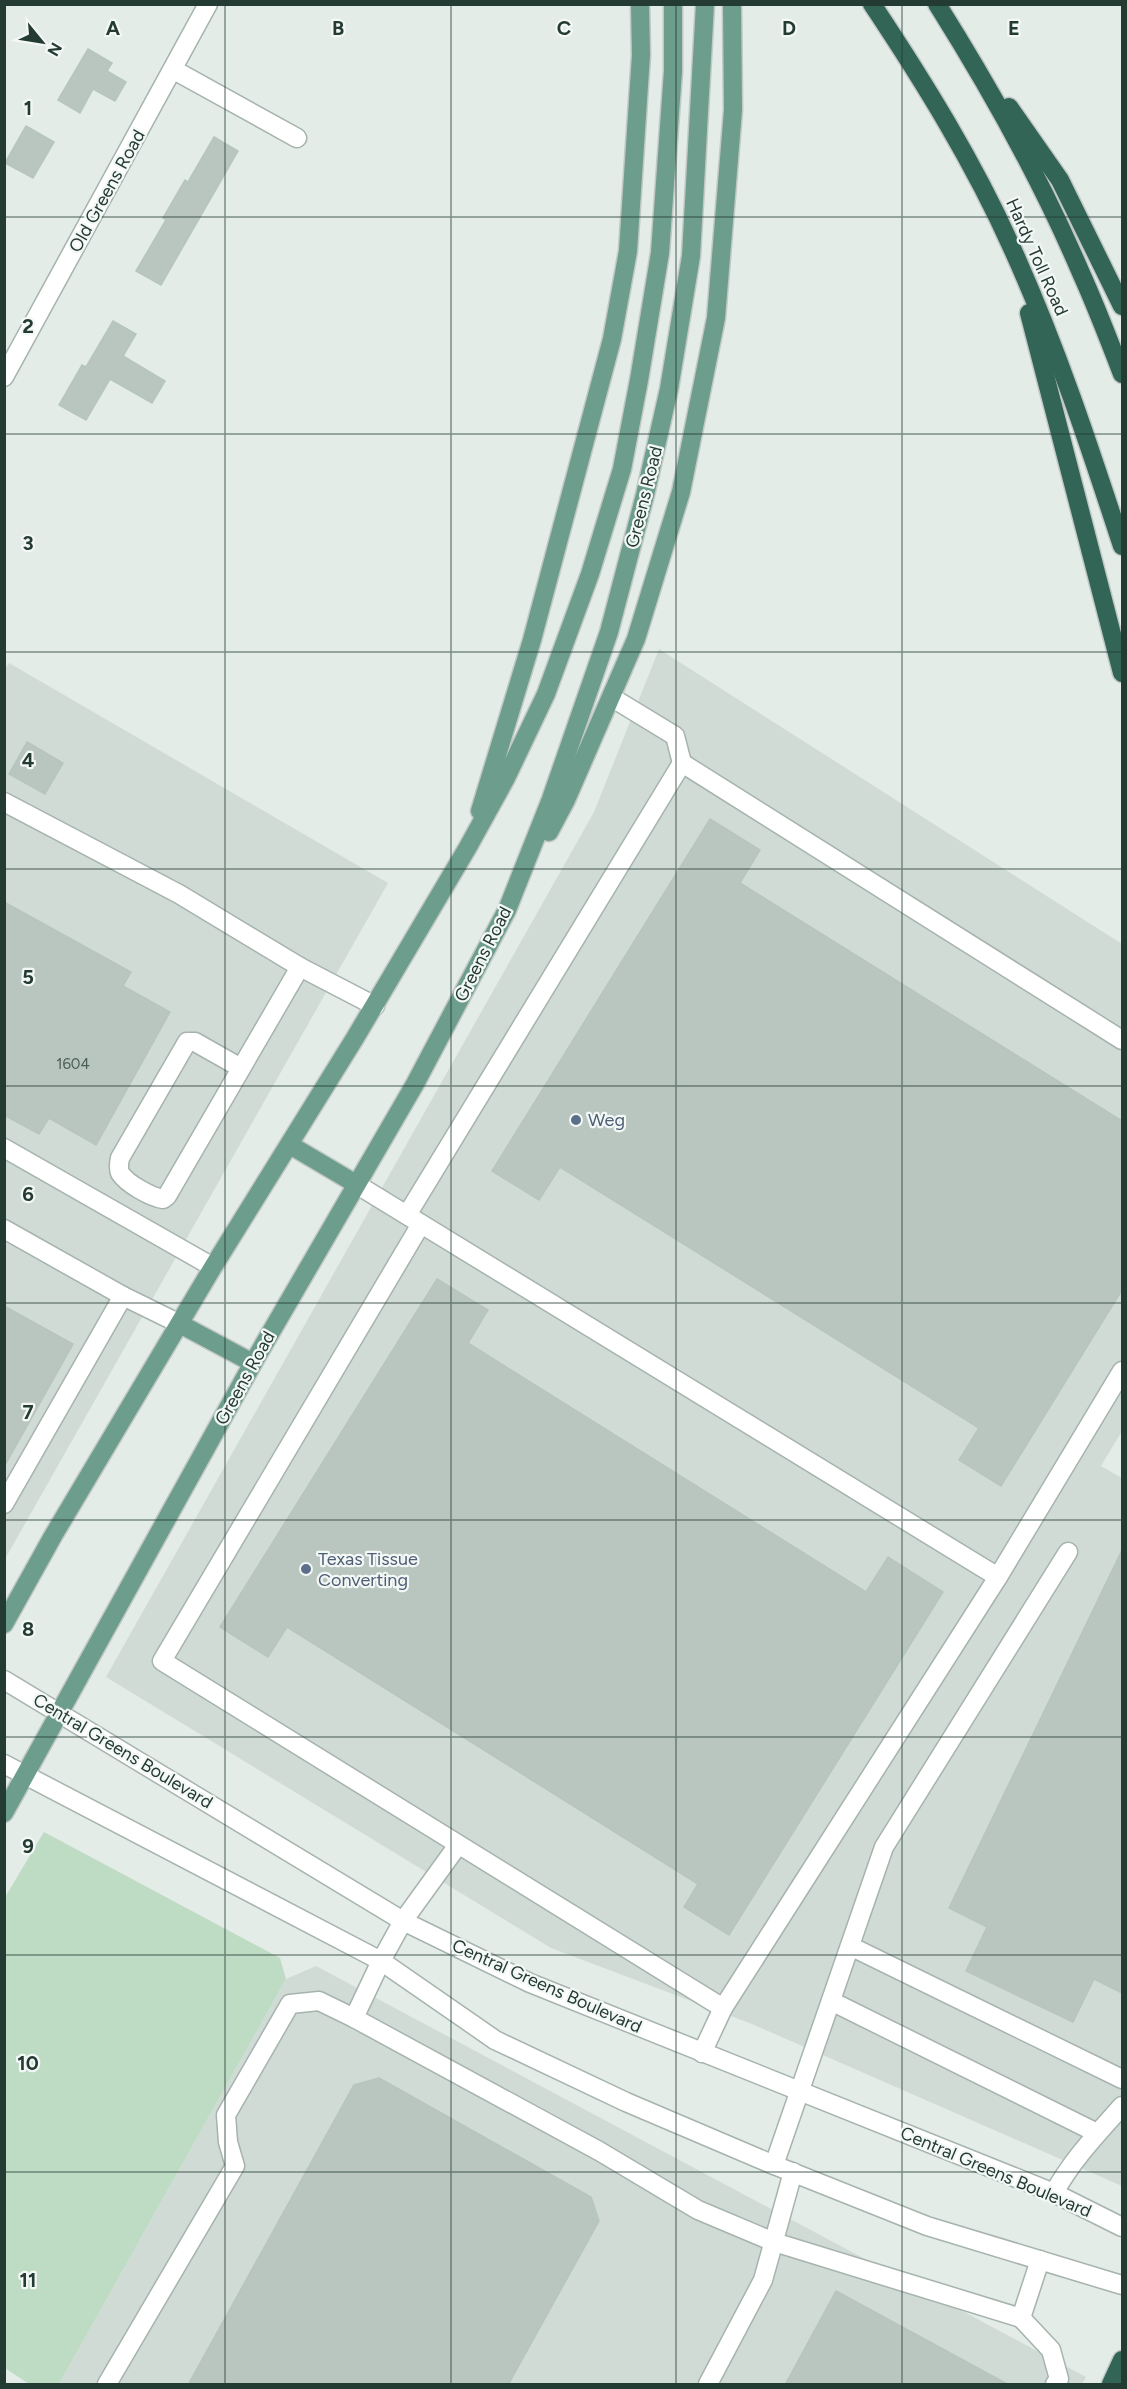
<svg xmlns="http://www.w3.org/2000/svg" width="1127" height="2389" font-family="Figtree,sans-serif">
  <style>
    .built { fill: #d1dbd6 }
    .green { fill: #bedbc4 }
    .building { fill: #b9c6c0; stroke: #b6c5be; stroke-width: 1.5 }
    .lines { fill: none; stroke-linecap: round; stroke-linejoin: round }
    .minor-casing { stroke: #a6b3ae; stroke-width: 21 }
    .major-casing { stroke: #c2c8c6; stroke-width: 21 }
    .highway-casing { stroke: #c2c8c6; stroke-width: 21 }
    .minor { stroke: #fff; stroke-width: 18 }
    .major { stroke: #6c9d8d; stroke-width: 18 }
    .highway { stroke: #336557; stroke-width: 18 }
    .grid { fill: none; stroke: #243b34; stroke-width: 1.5; stroke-opacity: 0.55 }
    .service-dot { fill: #5c6f8a; stroke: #f3f8f6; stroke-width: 2 }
    .labels { text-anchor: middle; stroke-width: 4.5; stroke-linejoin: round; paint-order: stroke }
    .number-label { font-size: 15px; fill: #495e57 }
    .street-label { font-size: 18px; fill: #243b34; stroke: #f3f8f6 }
    .service-label { font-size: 18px; fill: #4e5e75; stroke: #f3f8f6; text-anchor: start }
    .grid-label { font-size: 20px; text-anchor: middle; font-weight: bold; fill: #243b34; stroke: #f3f8f6; stroke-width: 4.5; stroke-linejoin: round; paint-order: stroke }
  </style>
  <rect width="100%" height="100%" fill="#e3ece7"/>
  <g class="built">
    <polygon points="659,649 1122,944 1122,1431 1101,1466 1122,1478 1122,2186 752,2024 551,1948 106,1677 594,812"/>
    <polygon points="9,663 388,883 5,1559 4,670"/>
    <polygon points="316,1966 1086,2377 1082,2384 59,2384 286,1979"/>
  </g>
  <polygon class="green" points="44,1832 280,1958 286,1979 59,2384 29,2384 5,2368 4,1899"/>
  <g class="building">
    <polygon points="88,49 112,63 107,71 126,82 115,101 93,89 80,113 58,100"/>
    <polygon points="26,126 54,142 33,178 5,163"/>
    <polygon points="214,137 238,151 161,285 136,271 166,220 163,218 185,180 188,182"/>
    <polygon points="113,321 136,334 123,356 165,381 152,403 110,379 86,420 59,405 82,365 86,367"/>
    <polygon points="27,742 63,763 45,794 9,774"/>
    <polygon points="710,819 760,850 740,883 1122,1121 1122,1290 1001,1486 959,1460 979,1428 560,1167 539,1200 492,1171"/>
    <polygon points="4,902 131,972 123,986 170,1012 96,1145 49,1118 39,1134 4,1115"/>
    <polygon points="437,1279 488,1310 468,1343 866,1592 888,1557 943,1592 729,1935 684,1907 698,1884 287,1627 268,1657 220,1627"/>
    <polygon points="4,1306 73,1344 4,1467"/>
    <polygon points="1122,1550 1122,1993 1094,1979 1073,2022 966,1971 987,1927 949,1908"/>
    <polygon points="379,2078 591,2197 599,2221 508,2385 188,2385 354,2085"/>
    <polygon points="836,2291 1009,2385 785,2385"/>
  </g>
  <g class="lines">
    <g class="minor-casing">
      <g id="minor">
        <polyline points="174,70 297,138"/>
        <polyline points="4,377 208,4"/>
        <polyline points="611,697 675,736 682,763"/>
        <polyline points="4,802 179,894 300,967 375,1006"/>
        <path d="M241 1068 195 1042H187L120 1158C119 1163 118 1168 120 1173 127 1184 151 1197 163 1199L167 1196 300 967"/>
        <polyline points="4,1148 213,1267"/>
        <polyline points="356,1184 998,1577 1122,1371"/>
        <polyline points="407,1215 682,763 1122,1040"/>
        <polyline points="421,1224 162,1661 723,2008 998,1577"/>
        <polyline points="4,1229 123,1296"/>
        <polyline points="4,1504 123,1296 180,1324"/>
        <polyline points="4,1680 403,1921 530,1983 1054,2193 1122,2227"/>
        <polyline points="4,1764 381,1961 495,2040 626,2102 774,2165 927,2226 1122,2285"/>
        <polyline points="458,1845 403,1921 381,1961 354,2018 599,2151 698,2210 774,2242 1021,2318"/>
        <polyline points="850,1946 1122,2079"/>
        <polyline points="831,2001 1097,2133"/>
        <polyline points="702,2053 723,2008"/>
        <polyline points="774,2165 884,1847 1068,1552"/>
        <path d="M1054 2193C1072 2160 1097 2134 1122 2106"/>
        <polyline points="1040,2260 1021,2318 1051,2350 1059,2379 1055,2384"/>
        <polyline points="107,2384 235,2166 228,2142 226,2115 290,2004 319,2001 354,2018"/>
        <polyline points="708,2384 763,2280 793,2172"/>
      </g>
    </g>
    <g class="major-casing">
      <g id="major">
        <polyline points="480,811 532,640 612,339 628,251 641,55 640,4"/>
        <polyline points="549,832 566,800 636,639 681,492 716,318 733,110 732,4"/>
        <polyline points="290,1145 356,1184"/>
        <polyline points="180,1324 253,1363"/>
        <polyline points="4,1624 53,1536 213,1267 355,1038 468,847 506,778 546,694 590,574 622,469 639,380 660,253 673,71 673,4"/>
        <polyline points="4,1813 253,1363 415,1084 507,910 551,799 609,632 645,495 669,389 691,256 705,4"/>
      </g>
    </g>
    <g class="highway-casing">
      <g id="highway">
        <path d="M872 4C924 82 974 163 1012 248 1056 345 1089 445 1122 546"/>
        <path d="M937 4C991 90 1041 179 1081 273 1096 306 1109 340 1122 374"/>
        <polyline points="1009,107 1060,180 1122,306"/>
        <polyline points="1029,313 1122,673"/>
        <polyline points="1111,2384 1122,2360"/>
      </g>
    </g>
    <use href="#minor" class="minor"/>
    <use href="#major" class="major"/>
    <use href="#highway" class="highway"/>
  </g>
  <path class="grid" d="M225 4V2384M451 4V2384M676 4V2384M902 4V2384M4 217H1122M4 434H1122M4 652H1122M4 869H1122M4 1086H1122M4 1303H1122M4 1520H1122M4 1737H1122M4 1955H1122M4 2172H1122"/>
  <g class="service-dot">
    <circle cx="576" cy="1120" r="6"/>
    <circle cx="306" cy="1569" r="6"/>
  </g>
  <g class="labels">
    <g class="number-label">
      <text x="73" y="1069">1604</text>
    </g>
    <g class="street-label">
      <text transform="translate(107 191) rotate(-61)" y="6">Old Greens Road</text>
      <text transform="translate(1037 257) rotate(66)" y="6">Hardy Toll Road</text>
      <text transform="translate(644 497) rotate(-76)" y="6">Greens Road</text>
      <text transform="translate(483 954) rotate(-63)" y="6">Greens Road</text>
      <text transform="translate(245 1378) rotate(-61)" y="6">Greens Road</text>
      <text transform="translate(123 1751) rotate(31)" y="6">Central Greens Boulevard</text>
      <text transform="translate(547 1986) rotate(24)" y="6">Central Greens Boulevard</text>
      <text transform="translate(996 2172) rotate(23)" y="6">Central Greens Boulevard</text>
    </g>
    <g class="service-label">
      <text x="588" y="1126">Weg</text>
      <text x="318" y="1565">Texas Tissue<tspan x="318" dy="21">Converting</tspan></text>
    </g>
  </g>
  <g class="grid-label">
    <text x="113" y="35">A</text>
    <text x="338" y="35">B</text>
    <text x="564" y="35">C</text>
    <text x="789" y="35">D</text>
    <text x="1014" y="35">E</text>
    <text x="28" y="115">1</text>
    <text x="28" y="333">2</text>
    <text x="28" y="550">3</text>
    <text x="28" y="767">4</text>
    <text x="28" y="984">5</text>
    <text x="28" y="1201">6</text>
    <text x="28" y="1419">7</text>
    <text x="28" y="1636">8</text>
    <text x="28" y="1853">9</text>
    <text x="28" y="2070">10</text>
    <text x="28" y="2287">11</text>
  </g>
  <rect width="1127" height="2389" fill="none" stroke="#243b34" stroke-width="12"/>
  <g transform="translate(42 42) rotate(120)" stroke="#f3f8f6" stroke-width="4.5" paint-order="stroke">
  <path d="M0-4.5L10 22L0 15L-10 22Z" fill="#243b34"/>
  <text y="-9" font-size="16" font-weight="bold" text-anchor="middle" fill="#243b34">N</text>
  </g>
</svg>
